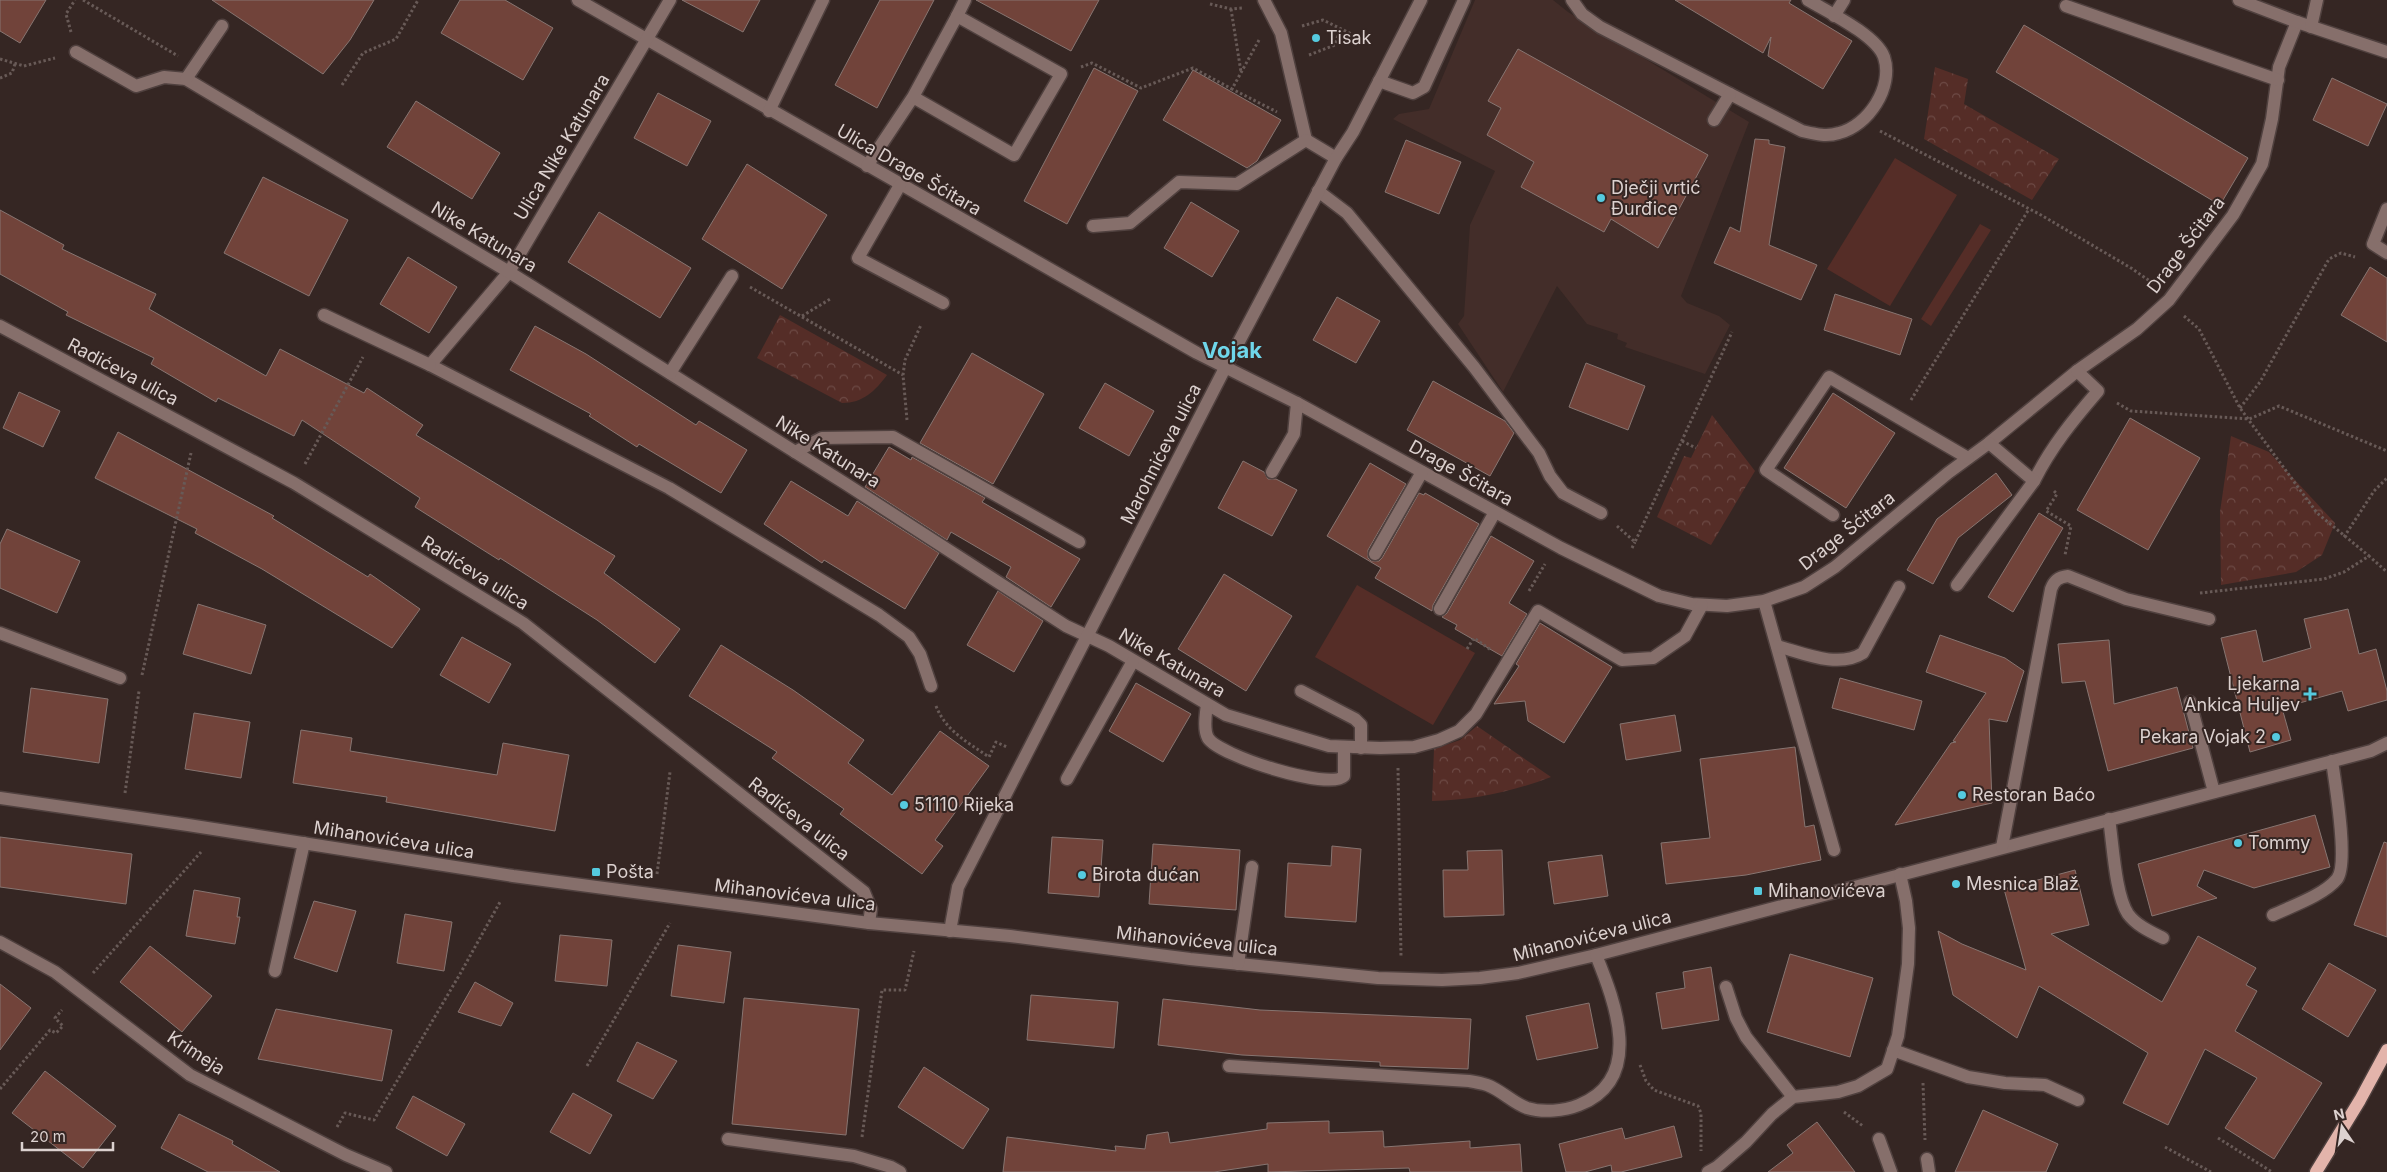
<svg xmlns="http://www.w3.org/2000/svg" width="2387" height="1172" font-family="Inter,sans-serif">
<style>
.built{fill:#432d29}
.grass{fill:#552d27}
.park{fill:url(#park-crowns)}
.building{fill:#71433a;stroke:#877571}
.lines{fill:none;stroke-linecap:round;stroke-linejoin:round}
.minor-casing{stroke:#50413f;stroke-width:15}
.major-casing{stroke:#50413f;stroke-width:15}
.path{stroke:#685a57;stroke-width:3;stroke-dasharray:2.5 2.5;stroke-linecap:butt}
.minor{stroke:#866f6b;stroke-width:12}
.major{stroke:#e3b4ab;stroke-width:12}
.poi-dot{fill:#55cadf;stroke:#352623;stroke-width:2}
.labels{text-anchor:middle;stroke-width:4;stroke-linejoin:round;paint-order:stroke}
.poi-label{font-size:18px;fill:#dcd1cf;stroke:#352623;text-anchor:start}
.street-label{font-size:18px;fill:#dcd1cf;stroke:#352623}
.district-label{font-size:22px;font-weight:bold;fill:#6fd6ea;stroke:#352623}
</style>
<defs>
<pattern id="park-crowns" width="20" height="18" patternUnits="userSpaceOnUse" patternTransform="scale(1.25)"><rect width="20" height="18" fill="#552d27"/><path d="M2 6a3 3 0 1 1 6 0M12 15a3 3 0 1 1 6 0" fill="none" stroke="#6d4a45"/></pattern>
</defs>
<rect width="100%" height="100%" fill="#352623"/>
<path class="built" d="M1475,0H1553L1568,12L1749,122L1681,296L1687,303L1719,316L1730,325L1705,374L1625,347L1627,343L1617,339L1618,334L1587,324L1557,286L1503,392L1458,324L1464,316L1470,225L1495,171L1393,119L1399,114L1429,109Z"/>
<g class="grass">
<path d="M1895,158L1957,195L1890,306L1827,269Z"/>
<path d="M1980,224L1991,230L1931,326L1921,319Z"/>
<path d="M1357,585L1475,653L1433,725L1315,657Z"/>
</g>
<g class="park">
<path d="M1935,67L1968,79L1964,104L2059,159L2032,200L1924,139Z"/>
<path d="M780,315L887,375C875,391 863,403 842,403L757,358Z"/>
<path d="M1712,415L1755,471L1711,545L1657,517L1684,456L1691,458Z"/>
<path d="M2231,436L2269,452L2335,523L2322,555L2296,572L2221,585L2220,512Z"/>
<path d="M1477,726L1551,777C1511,792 1475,800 1432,801L1434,749L1460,740Z"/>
</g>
<g class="building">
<path d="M0,0H46L20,43L0,31Z"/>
<path d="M212,0H374L350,40L323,74Z"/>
<path d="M460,0H505L553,28L523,80L441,33Z"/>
<path d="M682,0H760L743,32Z"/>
<path d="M880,0H934L877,108L835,85Z"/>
<path d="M976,0H1099L1071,51Z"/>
<path d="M1675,0H1791L1789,3L1852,41L1823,89L1768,56L1771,37L1763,53Z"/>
<path d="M2024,25L2248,158L2220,205L1996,72Z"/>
<path d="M1518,49L1708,155L1658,248L1611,219L1604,232L1521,187L1534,162L1487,135L1501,108L1488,101Z"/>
<path d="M1094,68L1138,91L1067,224L1024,201Z"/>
<path d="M1193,70L1281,120L1257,161L1247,168L1163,120Z"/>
<path d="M2332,78L2387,104L2368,146L2313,120Z"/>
<path d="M658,93L711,121L687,166L634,138Z"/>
<path d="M416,101L500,153L472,199L387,147Z"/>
<path d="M1755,139L1769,140V144L1785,147L1769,245L1817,265L1801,300L1714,263L1730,227L1740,232Z"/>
<path d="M1406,140L1461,162L1439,214L1385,192Z"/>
<path d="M747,164L827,215L782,289L702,239Z"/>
<path d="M263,177L348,220L309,296L224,253Z"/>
<path d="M1191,202L1239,231L1212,277L1164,248Z"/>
<path d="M0,210L64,245L62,249L156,294L149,309L266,376L280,349L364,393L367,388L423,425L416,435L615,556L604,573L680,629L655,663L597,620L500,558L499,560L415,507L420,498L302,420L294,436L218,398L216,402L151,364L154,358L66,315L68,312L0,274Z"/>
<path d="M599,212L691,268L660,318L568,262Z"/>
<path d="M408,257L457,287L429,333L380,304Z"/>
<path d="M2370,267L2387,278V342L2341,315Z"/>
<path d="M1835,294L1912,319L1900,355L1824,330Z"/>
<path d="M1337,297L1380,321L1356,363L1313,340Z"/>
<path d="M535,326L586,354L696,425L699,421L747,450L721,493L639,444L637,447L589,416L591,414L510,370Z"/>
<path d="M972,353L1044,394L993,484L920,443Z"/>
<path d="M1586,363L1645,386L1628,430L1569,407Z"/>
<path d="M1433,381L1505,421L1514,433L1490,476L1407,430Z"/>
<path d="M1105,383L1154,411L1129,456L1079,428Z"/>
<path d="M19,392L60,411L43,447L3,428Z"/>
<path d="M1833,393L1895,433L1846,508L1784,468Z"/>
<path d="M2130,418L2200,458L2148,550L2077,510Z"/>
<path d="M118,432L274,516L272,518L368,577L370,574L420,609L392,648L262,569L195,533L197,529L95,478Z"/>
<path d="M889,447L911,460L912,457L985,498L982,502L1080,559L1051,607L1006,577L1011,567L951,532L947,540L865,487Z"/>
<path d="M1243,461L1264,472L1268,479H1276L1297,490L1272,536L1218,508Z"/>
<path d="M1370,463L1406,484L1368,550V558L1371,561H1379L1382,558L1419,493L1424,495L1425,493L1479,524L1433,605L1432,611L1375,578L1381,568L1327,536Z"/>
<path d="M1996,473L2012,495L1958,538L1933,584L1907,570L1937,519Z"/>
<path d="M791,481L848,516L857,501L939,553L905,609L824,560L822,563L764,524Z"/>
<path d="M2039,513L2063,528L2013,612L1988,597Z"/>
<path d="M7,529L80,561L57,613L0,588V544Z"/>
<path d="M1491,536L1534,561L1509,603L1527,614L1502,656L1455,629L1457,625L1442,617L1447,613Z"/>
<path d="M1224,574L1292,616L1246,691L1178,649Z"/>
<path d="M998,591L1043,621L1014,672L967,645Z"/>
<path d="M198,604L266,625L251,674L183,654Z"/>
<path d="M2348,609L2359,654L2376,649L2387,691V700L2348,711L2342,691L2282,708L2291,740L2250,752L2221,638L2256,630L2263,662L2311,648L2304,619Z"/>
<path d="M1540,623L1612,667L1564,743L1528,721L1525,701L1494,704L1519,666L1516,664Z"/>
<path d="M1940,635L2005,658L2024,671L2007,722L1989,719L1992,803L1895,825L1951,743L1956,742L1953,741L1986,693L1926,672Z"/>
<path d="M462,637L511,664L489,703L440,675Z"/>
<path d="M2109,640L2114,704L2177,687L2193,748L2108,771L2085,681L2062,683L2058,644Z"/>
<path d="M721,645L793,690L864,740L848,763L892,795L940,731L989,766L935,840L943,846L922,874L840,814L844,809L772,758L777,752L689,696Z"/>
<path d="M1840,678L1922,701L1914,730L1832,708Z"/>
<path d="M1136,683L1191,714L1163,762L1109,731Z"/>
<path d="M31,688L108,699L99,763L23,752Z"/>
<path d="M194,713L250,722L241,778L185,769Z"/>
<path d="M1675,715L1681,751L1626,760L1620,724Z"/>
<path d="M301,730L352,738L350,751L497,775L503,743L569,755L555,831L386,802L387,797L293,783Z"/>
<path d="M1795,747L1805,827L1814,825L1821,860L1746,875L1666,884L1661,843L1710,838L1700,759Z"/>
<path d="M2315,815L2330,867L2254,888L2204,870L2197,886L2217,898L2152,916L2138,864Z"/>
<path d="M0,837L132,854L126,904L0,887Z"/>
<path d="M1052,837L1103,840L1099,897L1048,893Z"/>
<path d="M2384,842L2387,843V937L2354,925Z"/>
<path d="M1153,844L1240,850L1236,910L1149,904Z"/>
<path d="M1332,846L1361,849L1356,922L1285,917L1288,863L1331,866Z"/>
<path d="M1502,850L1504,915L1444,917L1443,870H1468L1467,851Z"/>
<path d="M1602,855L1608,896L1554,904L1548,862Z"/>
<path d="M2075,870L2089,925L2051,934L2162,1002L2198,936L2256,968L2246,985L2257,991L2235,1031L2322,1083L2274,1159L2225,1128L2257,1078L2205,1049L2168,1125L2123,1103L2148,1053L2039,986L2017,1038L1953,995L1938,931L1962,944L2026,970L2004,889Z"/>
<path d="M194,890L240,898L237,917H240L235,944L186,936Z"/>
<path d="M314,901L356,911L337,972L294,958Z"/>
<path d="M405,914L452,922L444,971L397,963Z"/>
<path d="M560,935L612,940L607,986L555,981Z"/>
<path d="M678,945L731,952L724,1003L671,996Z"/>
<path d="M150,946L212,996L182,1032L120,982Z"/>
<path d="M1790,954L1873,978L1850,1057L1767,1032Z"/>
<path d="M2329,963L2376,990L2348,1037L2302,1009Z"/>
<path d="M1711,967L1719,1020L1662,1029L1656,993L1685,988L1683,972Z"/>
<path d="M475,982L513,1003L501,1026L458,1012Z"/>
<path d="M0,984L31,1008L0,1050Z"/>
<path d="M1031,995L1118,1002L1114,1048L1027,1040Z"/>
<path d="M744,998L859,1009L846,1135L732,1124Z"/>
<path d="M1163,999L1260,1010L1471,1019L1468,1069L1380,1066V1062L1242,1055L1158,1045Z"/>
<path d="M1589,1003L1598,1048L1537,1060L1526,1016Z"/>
<path d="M276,1009L392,1030L382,1081L258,1059Z"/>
<path d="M637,1042L677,1061L653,1099L617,1081Z"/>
<path d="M924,1067L989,1109L963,1149L898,1107Z"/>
<path d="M45,1071L116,1126L83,1168L12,1113Z"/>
<path d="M573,1093L612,1115L590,1154L550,1132Z"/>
<path d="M413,1096L465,1124L447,1156L396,1128Z"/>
<path d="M1983,1110L2058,1144L2046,1172H1955Z"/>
<path d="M179,1114L233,1141L232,1144L280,1172H208L161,1148Z"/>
<path d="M1329,1121V1133L1383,1131L1384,1147L1470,1141V1148L1520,1144L1522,1172H1410L1409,1168L1268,1172V1164L1214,1172H1003L1007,1137L1116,1151L1115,1146L1145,1149L1147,1135L1168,1132L1170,1143L1267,1129V1123Z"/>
<path d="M1817,1122L1855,1172H1768L1793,1153L1787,1145Z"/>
<path d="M1674,1126L1682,1157L1621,1172H1612L1611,1165L1585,1172H1566L1559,1144L1622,1128L1625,1139Z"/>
</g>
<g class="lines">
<g class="minor-casing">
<g id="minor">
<path d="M578,0L1197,353L1297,403L1561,548L1659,596L1692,604L1727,606L1764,601L1804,587L1835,567L1948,473L1989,443L2077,371L2137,329L2169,300L2233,215L2262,164L2272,119L2279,67L2297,22"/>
<path d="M670,0L509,272L430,365L669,488L879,615L909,637L920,654L931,686"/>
<path d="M1264,0L1281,33L1306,140"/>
<path d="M1572,0L1582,14L1600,27L1802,131C1815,134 1826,137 1839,133C1868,126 1894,87 1884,57C1876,35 1828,12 1808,0"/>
<path d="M2239,0L2297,22L2387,52"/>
<path d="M2066,6L2278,80"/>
<path d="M957,16L965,0"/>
<path d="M1834,16L1844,0"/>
<path d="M2311,27L2317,0"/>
<path d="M76,52L136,86L164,77L186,79L509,272L846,484L1066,626L1109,646L1226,715L1329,746L1380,748L1414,747L1439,740L1459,731L1476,714L1538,611L1622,660L1653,658L1685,636L1702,605"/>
<path d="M186,79L222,26"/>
<path d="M1379,81L1413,93L1424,87L1464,0"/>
<path d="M769,111L823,0"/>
<path d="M1714,120L1730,94"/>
<path d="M867,166L913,97L1014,155L1061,74L957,16L913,97"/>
<path d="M900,185L858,258L943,303"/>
<path d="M1318,191L1347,213L1474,367L1539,453L1550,476L1563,493L1601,513"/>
<path d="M2387,209L2373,244L2387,253"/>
<path d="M1093,226L1130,223L1179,182L1237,184L1306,140L1336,158"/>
<path d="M324,315L430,365"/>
<path d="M0,326L294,483L523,623L864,892L871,909L869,923"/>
<path d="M670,373L732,276"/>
<path d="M795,452L822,438L893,437L1079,542"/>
<path d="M1272,472L1294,434L1297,403"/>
<path d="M2034,481C2051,447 2073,420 2098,391L2077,371"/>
<path d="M1833,515L1766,470L1829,377L1968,458"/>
<path d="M1375,554L1422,472"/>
<path d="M1957,585L2034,481L1989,443"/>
<path d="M1764,601L1834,850"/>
<path d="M1440,609L1495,512"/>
<path d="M0,633L120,678"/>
<path d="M1777,646C1803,653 1838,669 1863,653L1899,587"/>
<path d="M1301,691L1355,719L1361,725V748"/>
<path d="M2190,702L2214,792"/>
<path d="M1207,704C1206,713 1203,729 1208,738C1219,756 1330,791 1344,776V747"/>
<path d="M1067,779L1133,661"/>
<path d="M0,798L188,825L513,876L869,923L1010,936L1190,959L1378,978L1442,980L1480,978L1518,973L1596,955L2371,751L2387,743"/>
<path d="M2109,819C2113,844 2115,894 2128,914C2137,926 2151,932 2163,938"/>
<path d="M2002,847L2051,589C2054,581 2058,577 2068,576L2126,599L2209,619"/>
<path d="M2273,915C2292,906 2324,895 2337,879C2349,864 2335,782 2332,761"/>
<path d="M950,931L958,887L1225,368L1336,158L1353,132L1421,0"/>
<path d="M0,942L55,972L190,1075L346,1155L386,1172"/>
<path d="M1238,964L1252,867"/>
<path d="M275,971L304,843"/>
<path d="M1726,987L1736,1018L1746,1037L1793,1097"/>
<path d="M1893,1050L1968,1077L2005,1083L2045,1085L2078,1100"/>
<path d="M1229,1066L1469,1081C1475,1082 1481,1083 1487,1085C1501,1090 1513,1103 1527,1108C1543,1113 1564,1111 1579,1105C1645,1079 1615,1002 1596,955"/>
<path d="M728,1139L854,1156L891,1167L900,1172"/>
<path d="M1879,1139L1891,1172"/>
<path d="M1927,1159L1929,1172"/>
<path d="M1708,1172L1717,1167L1746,1142L1772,1114L1793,1097L1838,1092L1858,1086L1887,1069L1898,1036L1908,964L1909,928L1906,901L1900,874"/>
</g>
</g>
<g class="major-casing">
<path id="major" d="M2316,1172L2360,1100L2387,1050"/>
</g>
<g class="path">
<path d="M83,0L178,56"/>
<path d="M1210,4L1231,9L1243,8"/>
<path d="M1231,9L1241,72"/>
<path d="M1302,26L1323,20L1370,43"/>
<path d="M71,32L66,14L75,0"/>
<path d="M1259,40L1232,89L1277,112"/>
<path d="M1309,55L1335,45L1340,29"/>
<path d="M0,59L24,66L55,58"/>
<path d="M1081,67L1092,63L1141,88L1193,68L1232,89"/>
<path d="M0,78L12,73L15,64"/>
<path d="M342,85L363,53L396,39L418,0"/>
<path d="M1880,131L2041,215L2131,268L2154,284"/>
<path d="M750,287L903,375"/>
<path d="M802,316L832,298"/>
<path d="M2184,316L2199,329L2240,408L2317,513L2369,556"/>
<path d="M1911,400L2029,209"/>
<path d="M2117,403L2131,411L2249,419L2279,406L2387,451"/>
<path d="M2240,408L2260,382L2329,259L2341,253L2355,257"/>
<path d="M907,420L903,375L905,360L921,325"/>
<path d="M1682,441L1696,448"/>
<path d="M305,464L363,357"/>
<path d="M2054,491L2057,494L2046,511L2071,526L2065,555"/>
<path d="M1617,526L1635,542L1732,332"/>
<path d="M2344,537L2374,491L2387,478"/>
<path d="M1632,548L1635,542"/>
<path d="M1529,591L1545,564"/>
<path d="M2200,593L2324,579L2344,572L2369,556L2387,572"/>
<path d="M1467,649L1474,638L1491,650"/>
<path d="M142,675L191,453"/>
<path d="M936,706C946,731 967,742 989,757L996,742L1007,747"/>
<path d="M1398,768L1401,957"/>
<path d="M125,793L139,691"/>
<path d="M657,874L670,772"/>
<path d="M93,973L201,852"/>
<path d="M1640,1065L1646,1081L1654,1090L1698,1106L1701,1113V1151"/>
<path d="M587,1066L670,923"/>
<path d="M1923,1083L1925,1140"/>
<path d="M0,1089L50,1030L56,1033L63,1026L55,1018L62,1010"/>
<path d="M1844,1112L1863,1126"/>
<path d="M337,1127L345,1113L374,1120L460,974L500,902"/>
<path d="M862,1137L882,990H905L914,951"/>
<path d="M2218,1138L2272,1172"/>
<path d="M2165,1147L2211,1172"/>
</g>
<use href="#minor" class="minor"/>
<use href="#major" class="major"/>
</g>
<g class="poi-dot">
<circle cx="1316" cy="38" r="5"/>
<circle cx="1601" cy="198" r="5"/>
<path d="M2307.5 686.5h5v5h5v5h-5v5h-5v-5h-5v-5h5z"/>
<circle cx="2276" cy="737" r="5"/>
<circle cx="1962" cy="795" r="5"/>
<circle cx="904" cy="805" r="5"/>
<circle cx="2238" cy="843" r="5"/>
<rect x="591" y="867" width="10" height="10" rx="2.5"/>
<circle cx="1082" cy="875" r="5"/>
<circle cx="1956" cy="884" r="5"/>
<rect x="1753" y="886" width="10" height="10" rx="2.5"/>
</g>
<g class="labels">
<g class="poi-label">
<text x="1326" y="44">Tisak</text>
<text x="1611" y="194">Dječji vrtić<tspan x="1611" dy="21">Đurđice</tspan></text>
<text x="2300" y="690" text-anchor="end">Ljekarna<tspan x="2300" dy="21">Ankica Huljev</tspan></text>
<text x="2266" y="743" text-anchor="end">Pekara Vojak 2</text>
<text x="1972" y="801">Restoran Baćo</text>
<text x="914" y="811">51110 Rijeka</text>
<text x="2248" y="849">Tommy</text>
<text x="606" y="878">Pošta</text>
<text x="1092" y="881">Birota dućan</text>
<text x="1966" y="890">Mesnica Blaž</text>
<text x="1768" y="897">Mihanovićeva</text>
</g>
<g class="street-label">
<text transform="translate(562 147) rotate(-59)" y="6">Ulica Nike Katunara</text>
<text transform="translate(909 170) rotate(30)" y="6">Ulica Drage Šćitara</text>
<text transform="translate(484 237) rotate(31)" y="6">Nike Katunara</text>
<text transform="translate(2186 245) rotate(-53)" y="6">Drage Šćitara</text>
<text transform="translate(123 372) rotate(28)" y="6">Radićeva ulica</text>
<text transform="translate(828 452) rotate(32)" y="6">Nike Katunara</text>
<text transform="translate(1161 454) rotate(-63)" y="6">Marohnićeva ulica</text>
<text transform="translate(1461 473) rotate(29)" y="6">Drage Šćitara</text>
<text transform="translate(1847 531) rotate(-38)" y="6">Drage Šćitara</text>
<text transform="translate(475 573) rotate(32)" y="6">Radićeva ulica</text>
<text transform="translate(1172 663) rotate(30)" y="6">Nike Katunara</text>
<text transform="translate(799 819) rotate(38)" y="6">Radićeva ulica</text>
<text transform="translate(394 840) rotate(9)" y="6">Mihanovićeva ulica</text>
<text transform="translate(795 895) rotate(7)" y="6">Mihanovićeva ulica</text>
<text transform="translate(1592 936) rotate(-14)" y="6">Mihanovićeva ulica</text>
<text transform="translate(1197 941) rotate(6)" y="6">Mihanovićeva ulica</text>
<text transform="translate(196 1053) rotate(33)" y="6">Krimeja</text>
</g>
<g class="district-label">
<text x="1232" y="358">Vojak</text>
</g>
</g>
<g transform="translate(2342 1127) rotate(347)" stroke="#352623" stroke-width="4" paint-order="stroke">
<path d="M0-4L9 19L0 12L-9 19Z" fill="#dcd1cf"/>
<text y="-8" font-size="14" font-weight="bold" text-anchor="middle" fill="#dcd1cf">N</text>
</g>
<path d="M22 1142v8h91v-8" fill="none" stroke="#dcd1cf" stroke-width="2.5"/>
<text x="30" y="1142" font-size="15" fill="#dcd1cf" stroke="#352623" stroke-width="4" paint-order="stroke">20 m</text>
</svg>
